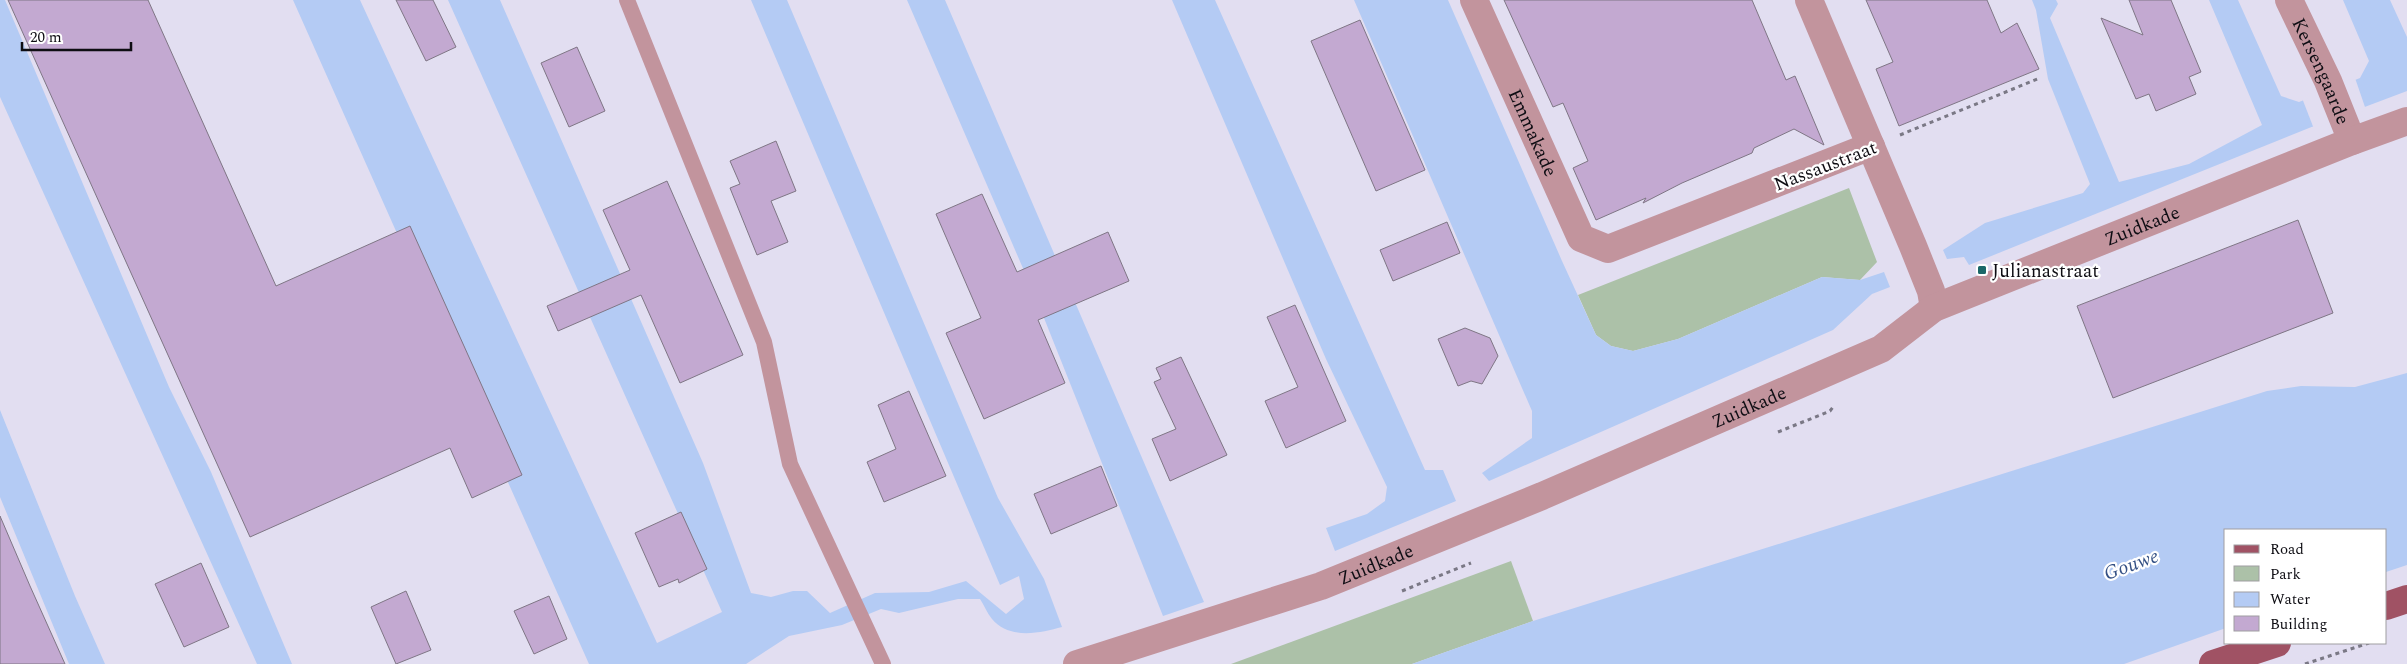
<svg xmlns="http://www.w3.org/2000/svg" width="2407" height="664" font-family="Spectral,serif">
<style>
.green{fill:#acc1a8}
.water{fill:#b4cbf4}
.pier{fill:#e2def1}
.building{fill:#c3a9d1;stroke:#7f7685}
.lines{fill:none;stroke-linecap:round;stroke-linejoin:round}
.path{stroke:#7a7885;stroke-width:3;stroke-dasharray:4 4;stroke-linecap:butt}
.service{stroke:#c2949d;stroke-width:16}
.minor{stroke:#c2949d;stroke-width:28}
.tertiary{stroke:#c2949d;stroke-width:28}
.primary{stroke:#a05264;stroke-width:28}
.poi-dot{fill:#1a6768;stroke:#fff;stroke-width:2}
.labels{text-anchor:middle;stroke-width:4.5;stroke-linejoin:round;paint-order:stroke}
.street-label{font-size:19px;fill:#0e0d13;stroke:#fff}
.poi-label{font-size:19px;fill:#0e0d13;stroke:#fff;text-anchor:start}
.water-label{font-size:20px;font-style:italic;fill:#355185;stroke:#fff}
</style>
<rect width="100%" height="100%" fill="#e2def1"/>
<g class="green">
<path d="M1849,188L1877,262L1860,280L1822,277L1678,339L1633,351L1611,346L1596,335L1578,295Z"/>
<path d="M1511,561L1533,621L1412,664H1231Z"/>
</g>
<g class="water">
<path d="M0,0H5L169,387L211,472L292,664H257L0,97Z"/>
<path d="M293,0H360L657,643L722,612L448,0H500L703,463L751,593L771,597L793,591H807L830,613L875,593L929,592L966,581L1006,614L1024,599L1019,576L1000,585L751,0H787L998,498L1044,579L1062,627C1040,633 1010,640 992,619C987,613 984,605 980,599H958L899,613L881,609L842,625L789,636L746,664H589Z"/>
<path d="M907,0H945L1204,602L1163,616L1038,303Z"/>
<path d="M1172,0H1215L1425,470H1443L1456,501L1335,551L1326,528L1367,514L1385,501L1387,487L1326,359Z"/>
<path d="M1354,0H1448L1562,261L1596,335L1611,346L1633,351L1678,339L1822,277L1860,280L1884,272L1890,287L1872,294L1833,330L1489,481L1482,473L1532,438V411Z"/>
<path d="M2032,0H2056L2058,4L2050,18L2119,182L2189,164L2262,125L2209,0H2238L2281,96L2299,102L2360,78L2369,61L2343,0H2390L2407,37V91L2309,128L1969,265L1964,257L1947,259L1943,250L1985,223L2083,193L2090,184L2048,79L2036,10Z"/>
<path d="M2407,373V565L2386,572V530H2226V628L2124,664H1412L1533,621L2267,391L2301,386L2355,387Z"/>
<path d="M0,410L75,596L105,664H69L0,497Z"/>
</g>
<path class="pier" d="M2355,78L2366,110L2314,129L2302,98Z"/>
<g class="building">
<path d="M8,0H148L276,286L410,226L522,475L472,498L450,448L250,537Z"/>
<path d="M396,0H433L456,47L426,61Z"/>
<path d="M1504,0H1752L1786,80L1795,76L1824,145L1794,129L1754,148L1752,153L1682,183L1643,203L1646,198L1596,220L1573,168L1588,161L1563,103L1553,107Z"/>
<path d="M1866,0H1987L2001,33L2017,23L2039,69L1899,126L1876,69L1893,62Z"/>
<path d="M2129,0H2171L2201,72L2189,77L2196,94L2156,111L2149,94L2136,99L2101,18L2143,35Z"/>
<path d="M1360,20L1425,170L1376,191L1311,41Z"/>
<path d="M577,47L605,111L569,127L541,63Z"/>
<path d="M776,141L796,191L771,201L788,242L757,255L730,188L740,184L730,161Z"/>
<path d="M667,181L743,355L680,383L641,295L558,331L547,306L630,270L603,210Z"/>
<path d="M982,194L1017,272L1108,232L1129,281L1038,320L1065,383L984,419L946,333L981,318L936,214Z"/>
<path d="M2298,220L2333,313L2113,398L2077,306Z"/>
<path d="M1447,222L1460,253L1393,281L1380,250Z"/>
<path d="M1295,305L1346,421L1286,448L1265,401L1298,387L1267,317Z"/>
<path d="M1465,328L1490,338L1498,356L1482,384L1471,381L1458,386L1438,339Z"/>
<path d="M1181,357L1227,455L1170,481L1152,439L1176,429L1154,382L1161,379L1156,368Z"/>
<path d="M909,391L946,476L884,502L867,462L896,449L878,405Z"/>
<path d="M1101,466L1117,506L1051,534L1034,494Z"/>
<path d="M681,512L707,569L679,583L678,579L659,587L635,533Z"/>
<path d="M0,516L30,586L65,664H0Z"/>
<path d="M201,563L229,627L184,647L155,584Z"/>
<path d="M406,591L431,650L396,664L371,607Z"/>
<path d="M549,596L567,639L534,654L514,611Z"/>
</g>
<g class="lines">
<g class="path">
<path d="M1900,135L2040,78"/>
<path d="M1778,432L1830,411L1833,407"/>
<path d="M1402,591L1471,563"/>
<path d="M2305,664L2369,643"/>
</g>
<path class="service" d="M627,0L764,342L790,464L883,664"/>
<g class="minor">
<path id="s1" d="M1474,0L1581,238L1608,249L1871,146"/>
<path d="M1809,0L1913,246L1931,291L1934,308"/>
<path id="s2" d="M2289,0L2328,81L2352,141"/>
</g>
<path class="tertiary" id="s3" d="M1077,664L1321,586L1542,496L1881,349L1934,308L2352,141L2407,121"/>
<g class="primary">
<path d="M2386,606L2407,599"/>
<path d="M2213,664L2277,643"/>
</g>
</g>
<rect class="poi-dot" x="1977" y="265" width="10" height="10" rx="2.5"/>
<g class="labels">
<g class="street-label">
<text dy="7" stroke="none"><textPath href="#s2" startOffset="78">Kersengaarde</textPath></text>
<text dy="7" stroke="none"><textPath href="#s1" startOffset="145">Emmakade</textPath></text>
<text transform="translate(1825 165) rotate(-21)" y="7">Nassaustraat</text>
<text dy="7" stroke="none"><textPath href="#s3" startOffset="1155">Zuidkade</textPath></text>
<text dy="7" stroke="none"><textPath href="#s3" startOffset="720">Zuidkade</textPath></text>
<text dy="7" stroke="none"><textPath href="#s3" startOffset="315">Zuidkade</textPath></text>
</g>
<g class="poi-label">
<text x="1992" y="277">Julianastraat</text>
</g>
<g class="water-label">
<text transform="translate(2131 564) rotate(-20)" y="7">Gouwe</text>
</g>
</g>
<rect x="2224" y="529" width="162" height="115" fill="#ffffff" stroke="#9f9ea1"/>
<rect x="2234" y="545" width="25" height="8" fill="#a05264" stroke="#9f9ea1"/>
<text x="2270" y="554" font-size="15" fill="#0e0d13">Road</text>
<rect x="2234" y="566" width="25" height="15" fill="#acc1a8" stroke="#9f9ea1"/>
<text x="2270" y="579" font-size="15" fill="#0e0d13">Park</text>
<rect x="2234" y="592" width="25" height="15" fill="#b4cbf4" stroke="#9f9ea1"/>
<text x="2270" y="604" font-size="15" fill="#0e0d13">Water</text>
<rect x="2234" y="616" width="25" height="15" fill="#c3a9d1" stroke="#9f9ea1"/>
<text x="2270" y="629" font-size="15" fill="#0e0d13">Building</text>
<path d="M22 42v8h109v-8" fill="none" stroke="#0e0d13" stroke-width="2.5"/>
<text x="30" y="42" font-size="15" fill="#0e0d13" stroke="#ffffff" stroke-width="4" paint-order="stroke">20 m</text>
</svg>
